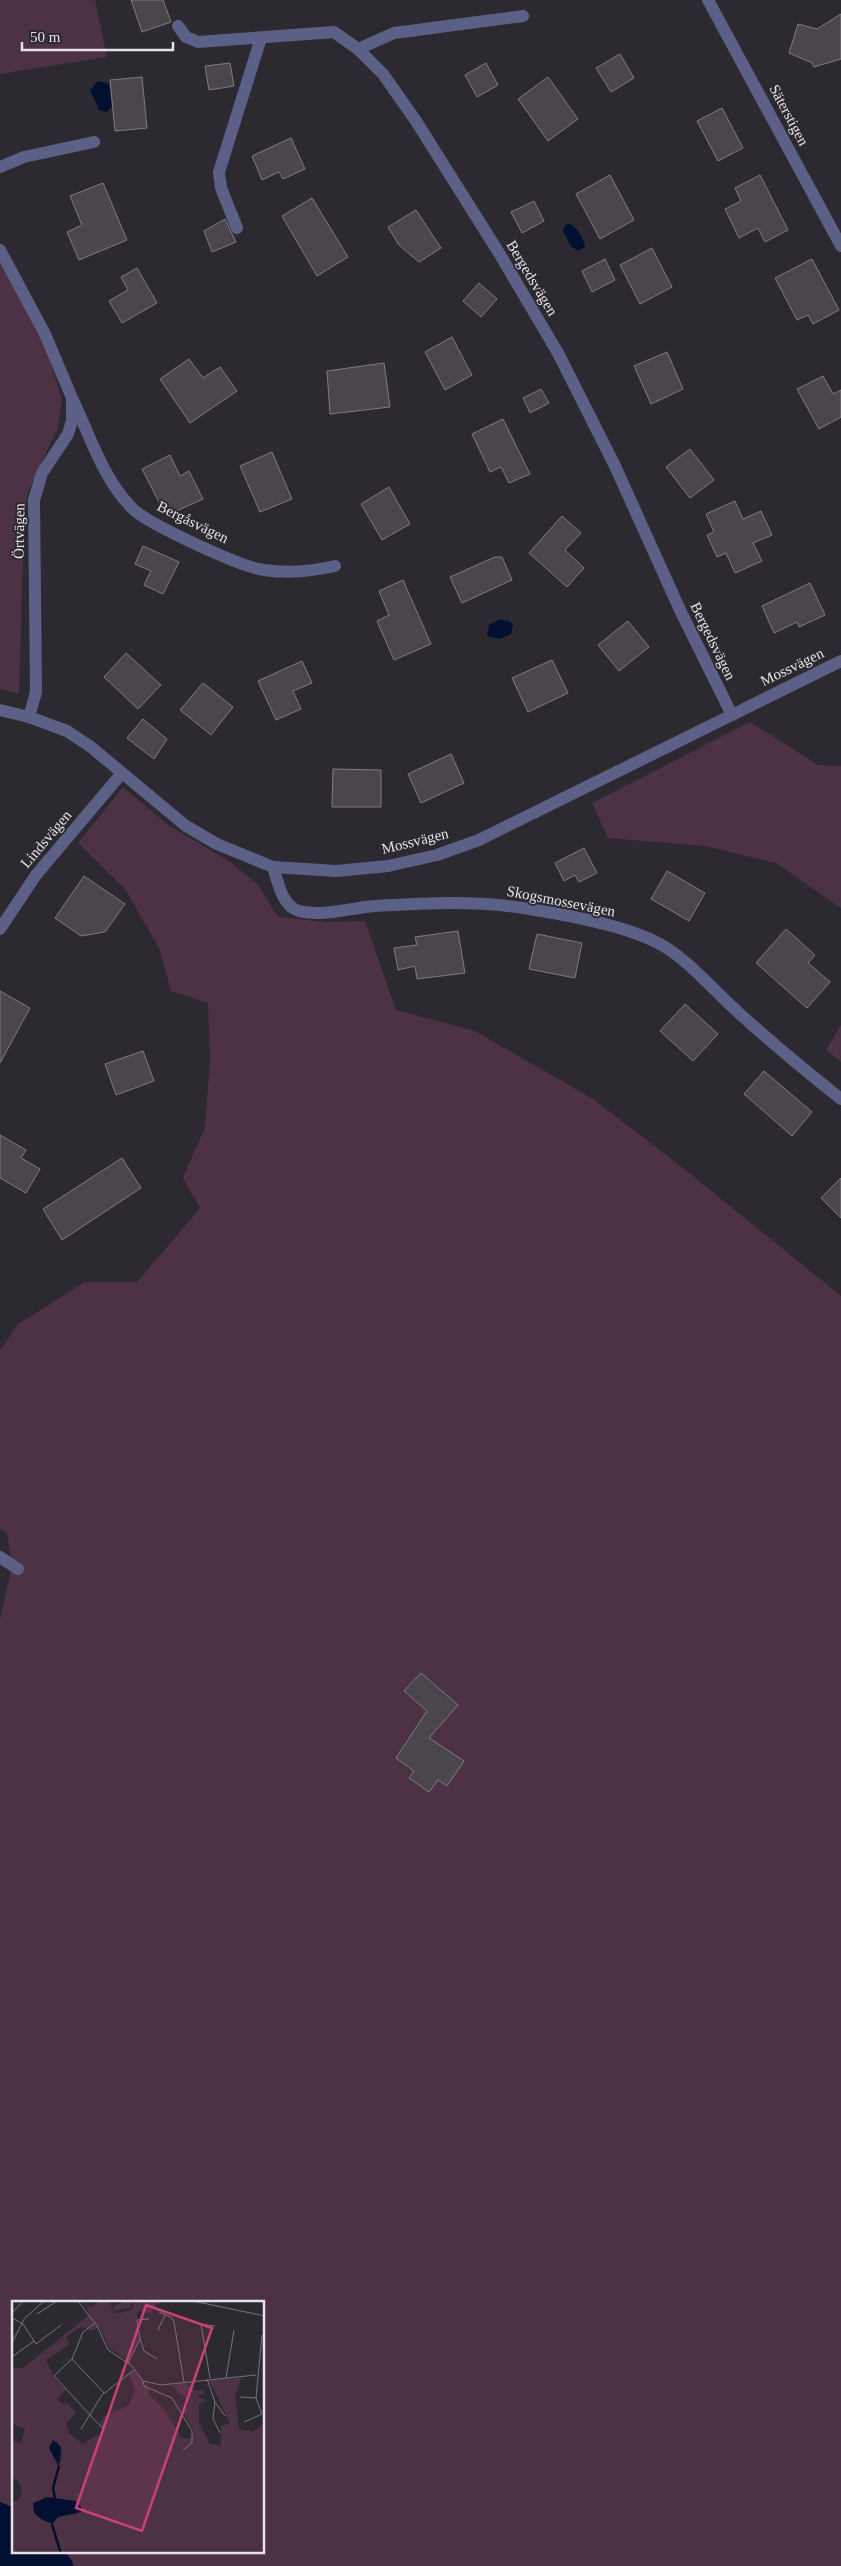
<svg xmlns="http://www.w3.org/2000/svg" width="841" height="2566" font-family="Georgia,serif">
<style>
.green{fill:#4c3244}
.water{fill:#010f31}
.building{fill:#4a464c;stroke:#807b81}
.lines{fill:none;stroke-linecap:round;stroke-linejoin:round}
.minor{stroke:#5d6086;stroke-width:12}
.labels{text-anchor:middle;stroke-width:4;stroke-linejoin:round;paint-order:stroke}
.street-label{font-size:15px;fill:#e5e3e8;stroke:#2c2a30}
.inset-river{fill:none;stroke:#010f31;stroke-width:2.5}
.inset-road{fill:none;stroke:#76747a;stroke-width:1}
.view{fill:#c94177;fill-opacity:0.15;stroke:#c94177;stroke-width:2.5}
.inset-edge{fill:none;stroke:#e5e3e8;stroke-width:2.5}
</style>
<rect width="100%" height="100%" fill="#2c2a30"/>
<g class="green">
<path d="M0,0H95L107,57L0,74Z"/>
<path d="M0,263L45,346L62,399L58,427L28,492L24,523L19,694L0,689Z"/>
<path d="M750,722L818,765L841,766V908L776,863L705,846L608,838L592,803Z"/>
<path d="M123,787L167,824L232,863L258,885L278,917L326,922L365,921L396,1010L475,1031L593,1099L678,1164L841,1296V2566H73L72,2561L65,2552H264V2302H14V2508L0,2502V1619L12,1566L7,1533L0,1529V1351L18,1324L85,1282H137L200,1208L183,1178L205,1127L210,1060L208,1003L171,991L159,948L125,889L78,843Z"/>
<path d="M841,1025V1062L826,1050Z"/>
</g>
<g class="water">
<path d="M98,81L109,84L112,106L107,112L99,110L90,90Z"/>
<path d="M569,224C576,225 584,239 585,247L578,251L571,246L563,231L565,225Z"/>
<path d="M501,619L511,622L513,626L511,634L499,639L487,636L489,625Z"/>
<path d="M0,2502L14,2508V2552H65L72,2561L73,2566H0Z"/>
</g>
<g class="building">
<path d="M131,0H163L171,22L142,32Z"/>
<path d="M841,14V59L814,67L812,63L789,53L798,24L817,29Z"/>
<path d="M620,54L634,78L611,92L596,68Z"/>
<path d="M230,63L234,86L209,90L205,66Z"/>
<path d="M486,63L498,85L477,97L465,75Z"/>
<path d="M142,77L147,128L115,131L110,80Z"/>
<path d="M548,77L578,119L548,141L518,99Z"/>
<path d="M722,108L743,148L718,161L697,121Z"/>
<path d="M291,138L305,169L283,179L279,172L262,180L252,156Z"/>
<path d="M610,175L634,220L600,239L576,194Z"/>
<path d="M760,175L788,230L765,242L758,228L739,238L725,209L741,201L735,188Z"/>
<path d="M103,183L127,240L79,260L67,232L82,225L70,196Z"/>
<path d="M312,198L348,257L317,276L282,216Z"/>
<path d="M534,201L544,221L522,233L511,212Z"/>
<path d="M416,210L441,248L419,262L399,245L388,227Z"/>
<path d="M225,219L236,242L212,252L204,231Z"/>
<path d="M652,248L672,287L640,304L620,265Z"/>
<path d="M605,259L615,280L592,292L582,271Z"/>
<path d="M812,259L839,310L813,324L808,315L797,320L775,278Z"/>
<path d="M137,268L157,303L122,323L109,301L128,290L121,277Z"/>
<path d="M479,283L497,299L481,317L463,301Z"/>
<path d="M452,337L472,375L445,390L425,352Z"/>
<path d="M667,352L683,389L651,404L634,366Z"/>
<path d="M189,359L203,378L220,367L237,391L190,423L160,379Z"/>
<path d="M384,363L390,407L330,414L327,371Z"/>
<path d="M823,376L833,394L841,390V417L819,429L797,389Z"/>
<path d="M541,389L549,403L530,413L523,398Z"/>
<path d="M503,419L530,474L509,483L501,467L490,472L472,434Z"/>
<path d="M690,449L714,480L690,498L666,467Z"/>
<path d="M272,452L292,499L260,512L240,466Z"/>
<path d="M170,455L180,476L189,471L203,499L172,513L167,503L161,506L142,469Z"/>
<path d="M389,487L410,524L382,540L361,504Z"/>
<path d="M735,501L743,519L761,511L772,535L753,543L762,561L735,573L726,553L717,557L707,535L714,532L706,514Z"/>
<path d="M562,516L581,533L565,550L584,568L567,587L529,553Z"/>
<path d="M143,546L179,562L163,594L144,585L151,571L135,564Z"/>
<path d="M495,557H502L512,580L462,603L450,577Z"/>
<path d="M403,580L431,644L394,660L377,621L389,615L379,591Z"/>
<path d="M810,583L825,615L799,627L797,622L774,633L762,606Z"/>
<path d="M628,621L649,647L619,671L598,645Z"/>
<path d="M126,653L161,685L138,709L104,677Z"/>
<path d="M552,660L568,693L528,712L512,678Z"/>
<path d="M302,661L312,683L293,691L301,709L276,720L258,681Z"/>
<path d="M203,683L233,707L211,735L180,710Z"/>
<path d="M143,719L167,739L154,759L127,738Z"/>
<path d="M451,754L464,783L421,803L408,774Z"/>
<path d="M333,769L381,770V807H332Z"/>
<path d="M584,848L597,873L579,882L575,875L564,881L555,863Z"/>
<path d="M667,871L705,893L689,921L651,899Z"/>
<path d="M84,876L125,904L105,932L81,936L55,918Z"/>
<path d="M786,929L815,955L808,963L830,982L807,1008L756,963Z"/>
<path d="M458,931L465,973L417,979L415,966L398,970L394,948L417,945L415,937Z"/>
<path d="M537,934L582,943L575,978L529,969Z"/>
<path d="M0,991L30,1008L0,1063Z"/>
<path d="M685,1004L718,1034L693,1061L660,1031Z"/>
<path d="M143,1051L154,1081L116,1095L105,1064Z"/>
<path d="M764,1071L812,1112L792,1136L744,1094Z"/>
<path d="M0,1135L26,1150L21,1158L40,1169L26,1193L0,1178Z"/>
<path d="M122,1158L141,1188L62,1240L43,1209Z"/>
<path d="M841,1178V1218L821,1198Z"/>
<path d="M421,1673L458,1705L429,1738L464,1761L447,1786L438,1780L429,1792L409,1778L414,1771L396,1758L427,1711L404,1691Z"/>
</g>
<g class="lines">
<g class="minor">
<path d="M708,0L841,246"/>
<path d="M178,26L186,37L198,42L334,32L358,49L383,74L416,121L499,253L558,353L615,466L680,610L732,715"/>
<path d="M358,49L394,33L523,16"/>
<path d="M0,167L24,157L94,142"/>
<path d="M237,228L221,188L219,172L261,38"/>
<path d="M0,250L45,334L72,398V421L68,434L42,473L34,500L36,692L29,717"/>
<path d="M73,400C90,436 104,481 133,509C148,524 243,568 264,570C289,574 311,571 335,566"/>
<path d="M0,710L29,717L67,731L91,747L186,826L217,844L273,867L336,871L388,866L437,855L479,840L841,661"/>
<path d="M273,867C278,882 282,906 299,911C322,917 351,908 374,906C426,903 477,900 529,909C568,915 625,925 660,944C690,961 714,991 740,1014C772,1043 807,1072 841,1099"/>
<path d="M0,929L36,875L122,773"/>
<path d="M0,1557L18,1569"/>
</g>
</g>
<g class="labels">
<g class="street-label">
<text transform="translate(789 115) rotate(62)" y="5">Säterstigen</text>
<text transform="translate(532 278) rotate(59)" y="5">Bergedsvägen</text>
<text transform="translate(193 522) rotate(26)" y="5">Bergåsvägen</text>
<text transform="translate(19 531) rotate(-89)" y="5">Örtvägen</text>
<text transform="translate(713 641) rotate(64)" y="5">Bergedsvägen</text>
<text transform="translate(792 667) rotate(-26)" y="5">Mossvägen</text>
<text transform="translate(46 839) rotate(-50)" y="5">Lindsvägen</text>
<text transform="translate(415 841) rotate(-14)" y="5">Mossvägen</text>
<text transform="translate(561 901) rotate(11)" y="5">Skogsmossevägen</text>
</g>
</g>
<g transform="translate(12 2301)">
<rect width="252" height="252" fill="#2c2a30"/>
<path d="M87,0H97L102,11L107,12L119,9L123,0H150L141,6L140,12L127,10L125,13L126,40L116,60L97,47L87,26L80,30L69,26L53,37L57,42L52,47L34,59L44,80L54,89L45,98L52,104L55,102L64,112L54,123L57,132L71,143L84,134L88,135L92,129L88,122L92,115L116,105L123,90L117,73L122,70L137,87V95L151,107L169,136L177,138L182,130L170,110L175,106L176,99L159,84L173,82L184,90L192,89V94L186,93L187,97L195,99L187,103V122L198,143L209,145V125L218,122L197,79L229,77L223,96L227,128L241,131L252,123V252H0V201L6,200L10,192L7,181L0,176V146L2,140L9,142L13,128L0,123V67H11L76,15L78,13L71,1L79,7ZM45,140L50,150L49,162L46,165L37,147ZM33,196L63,200L69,208L63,214L54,213L43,217L40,222L29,218L21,205ZM115,0H121L118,7L103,10L101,5Z" fill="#4c3244" fill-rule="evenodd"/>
<path d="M41,139L49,146L47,165L37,147ZM36,196L63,200L69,205V211L46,216L40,223L29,218L22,212L21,202Z" fill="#010f31"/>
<path class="inset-river" d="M43,198L41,187L47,165M40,223L49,253"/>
<path class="inset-road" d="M66,0L85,25L96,49L119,64L131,80L149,84L244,74M181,0L253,15M147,11L159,16L162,21L172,81M0,12L11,0M25,13L45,0M0,17L11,23L24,43L49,24M83,22L71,31L60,58L42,75L92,129M146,29L153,14M128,38L132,50L145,58M0,42L12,18L32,0M0,56L22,40M60,58L92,92M116,62L128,38L125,19L137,18M198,77L189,23L203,25M214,77L222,29M195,78L203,101L201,118L208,132M131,80L132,85L160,97L180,130V142L171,149M228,96L244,97M203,101L213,115M232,121L250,113L244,97L250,34M69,128L90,94L122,69"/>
<path class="view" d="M134,4L200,27L130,230L64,207Z"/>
<rect width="252" height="252" class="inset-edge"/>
</g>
<path d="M22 42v8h151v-8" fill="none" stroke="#e5e3e8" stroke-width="2.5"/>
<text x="30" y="42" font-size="15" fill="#e5e3e8" stroke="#2c2a30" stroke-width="4" paint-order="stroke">50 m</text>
</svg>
